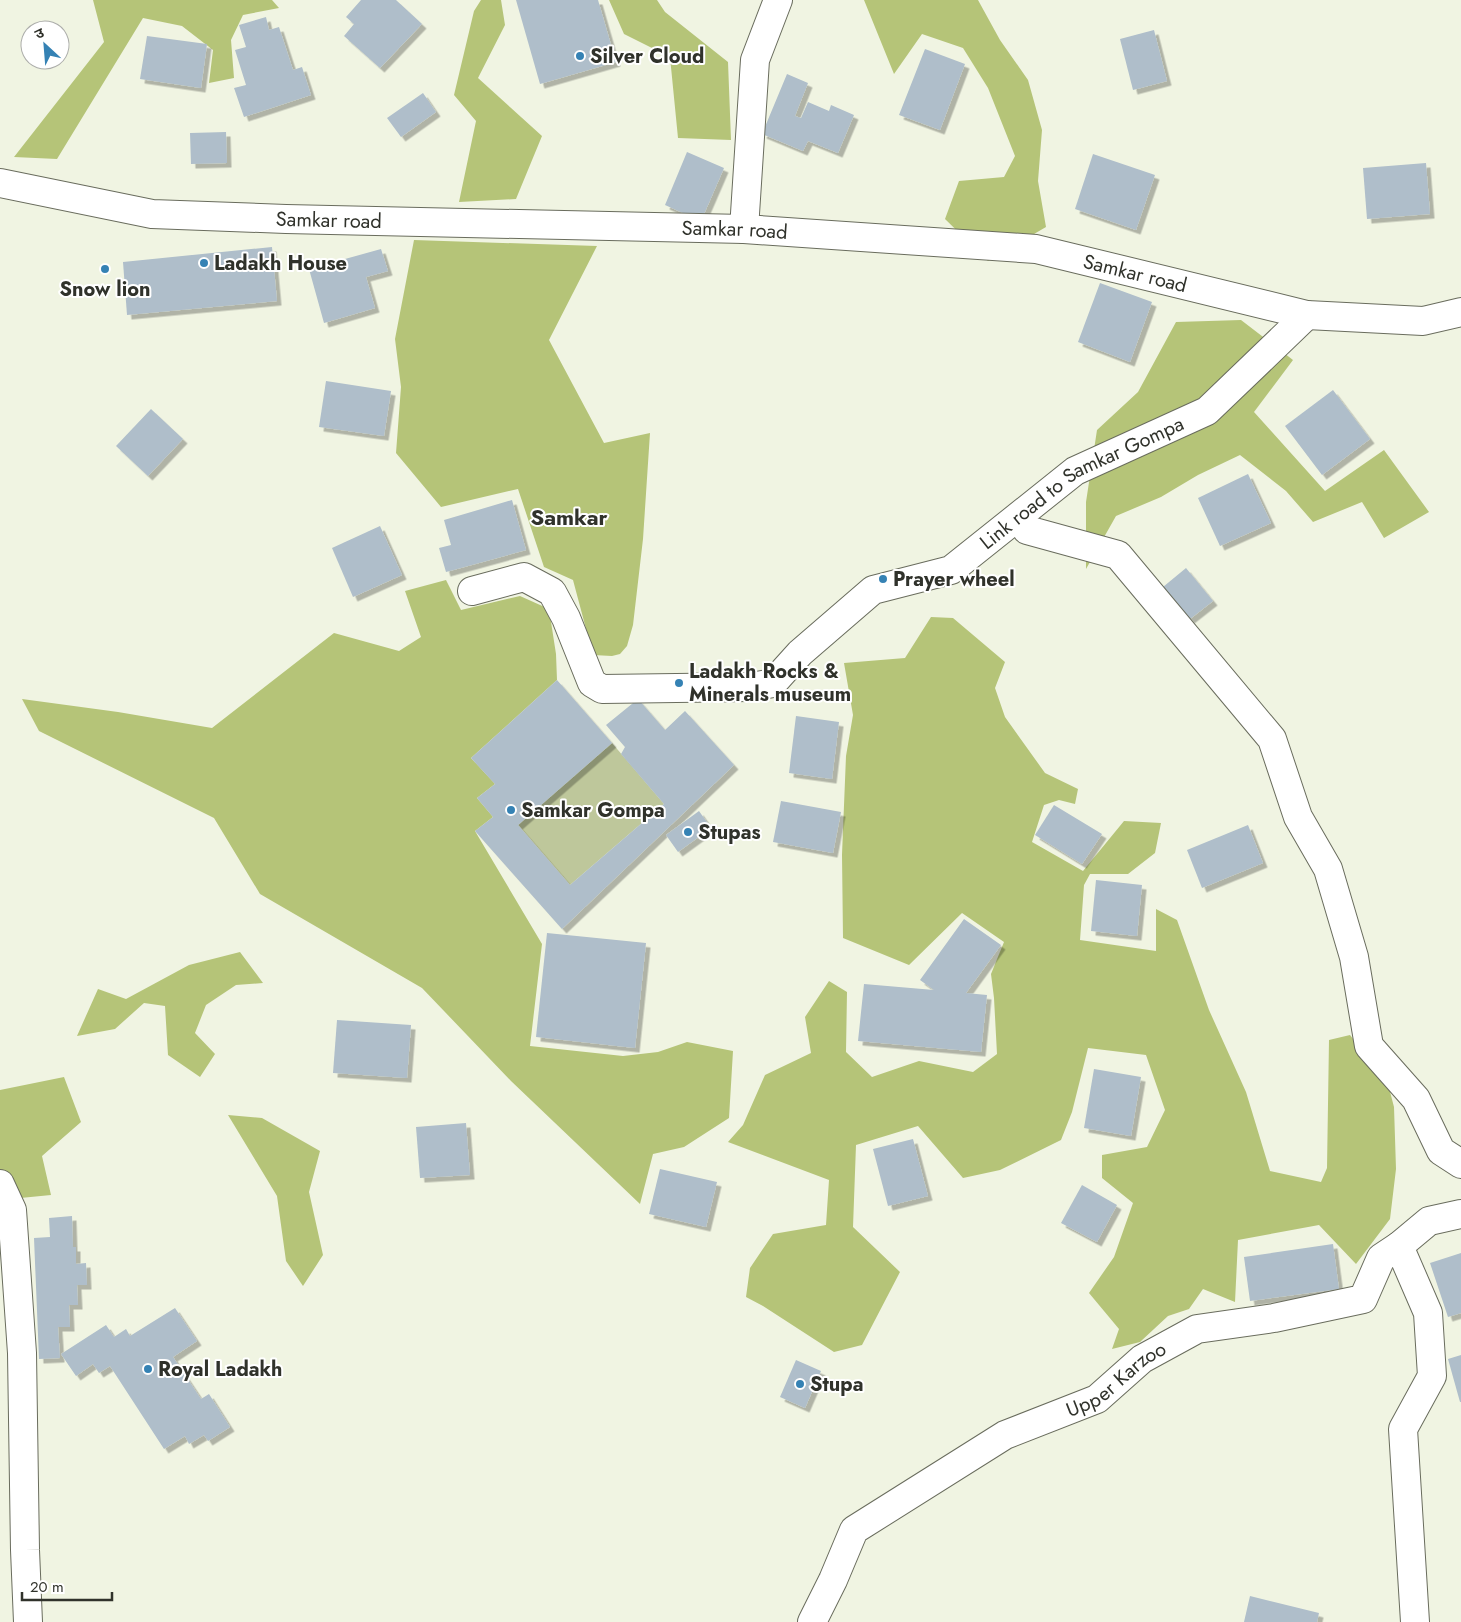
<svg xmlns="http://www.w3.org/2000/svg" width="1461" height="1622" font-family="Jost,'Noto Sans Devanagari',sans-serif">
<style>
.green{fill:#bec79b}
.forest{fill:#b5c478}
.building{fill:#afbeca;filter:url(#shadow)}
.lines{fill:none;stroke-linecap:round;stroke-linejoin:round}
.minor-casing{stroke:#696c5d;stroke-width:30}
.minor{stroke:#fff;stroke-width:28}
.poi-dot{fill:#3582b4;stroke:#fff;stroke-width:2}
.labels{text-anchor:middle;stroke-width:4;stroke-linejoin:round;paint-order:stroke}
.poi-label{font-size:20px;font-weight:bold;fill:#30322b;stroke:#fff;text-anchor:start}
.street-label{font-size:20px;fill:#30322b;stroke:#fff}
.quarter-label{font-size:22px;font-weight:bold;fill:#30322b;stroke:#fff}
</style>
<defs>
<filter id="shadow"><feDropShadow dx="4.5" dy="4.5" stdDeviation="0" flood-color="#0004"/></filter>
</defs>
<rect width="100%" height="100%" fill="#f0f4e2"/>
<path class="green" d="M612,743L664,804L570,885L518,825Z"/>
<g class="forest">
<path d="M93,0H272L279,8L243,15L231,40L234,78L209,83L213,50L182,26L143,18L57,159L14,157L104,42Z"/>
<path d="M481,0H501L505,25L478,78L542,136L516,199L459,202L476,121L454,95L474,11Z"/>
<path d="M609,0H657L665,12L728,62L731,140L678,138L670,57L624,34Z"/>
<path d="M864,0H978L1000,40L1028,80L1042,130L1038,181L1046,227L988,261L945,219L959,181L1004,177L1015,156L988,88L963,48L922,34L894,74Z"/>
<path d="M414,240L597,246L549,340L604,443L650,433L643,539L633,625L627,646L620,654L612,656L593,655L573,580L544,567L518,489L441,507L396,453L401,387L395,339Z"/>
<path d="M1241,320L1293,360L1254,412L1325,491L1384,450L1429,512L1384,538L1362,502L1313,522L1286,491L1240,455L1198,475L1161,497L1116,516L1086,569V502L1097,430L1138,392L1176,322Z"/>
<path d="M446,580L461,610L520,596L549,609L556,654L557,680L471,758L495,784L477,798L493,817L475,831L542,944L530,1046L623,1056L658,1052L687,1042L733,1051L729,1118L684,1147L653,1154L640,1204L511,1081L422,988L260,894L214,818L39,731L22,699L118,712L212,728L334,633L399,651L421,637L405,591Z"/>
<path d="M931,617L953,618L1005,662L995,688L1005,717L1045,773L1078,789L1075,804L1059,800L1044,805L1032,842L1083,871L1124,821L1161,823L1155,853L1128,874H1090L1084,885L1080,940L1156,951V909L1177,920L1209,1010L1246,1092L1270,1171L1321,1182L1327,1168L1329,1040L1350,1035L1388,1084L1394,1107L1396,1169L1390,1219L1356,1264L1319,1225L1238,1240L1235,1302L1203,1289L1189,1309L1168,1316L1140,1342L1112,1349L1119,1329L1089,1293L1114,1257L1133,1203L1102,1178V1155L1147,1147L1165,1110L1146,1055L1088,1048L1072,1112L1061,1140L1000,1170L963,1178L918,1126L856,1145L853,1227L900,1272L862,1345L834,1352L763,1306L746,1297L750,1268L773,1234L826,1225L829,1180L728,1142L743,1125L765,1075L811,1053L805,1017L829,981L847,992L846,1052L872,1077L919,1061L973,1072L997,1054L994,998L991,974L1004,942L962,913L909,965L843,938L842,855L846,756L853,715L844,663L905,658Z"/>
<path d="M240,952L263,983L236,985L206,1005L195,1033L215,1054L200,1077L168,1055L165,1006L144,1003L115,1029L77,1036L98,989L126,999L189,965Z"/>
<path d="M64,1077L81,1122L42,1156L51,1195L0,1200V1090Z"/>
<path d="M228,1115L262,1118L320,1151L309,1192L323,1255L303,1286L286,1261L277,1196Z"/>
</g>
<g class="building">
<path d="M361,0H396L422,24L380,68L344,36L354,24L346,17Z"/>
<path d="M516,0H598L616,62L540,84Z"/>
<path d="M266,17L269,30L279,27L293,70L302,67L311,95L244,117L234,88L246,85L235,50L246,47L239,25Z"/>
<path d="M1154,30L1167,81L1133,90L1120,39Z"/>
<path d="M147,36L207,44L201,88L140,79Z"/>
<path d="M925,49L965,64L940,130L899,115Z"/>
<path d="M787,74L808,83L795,116L801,118L808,102L829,111L831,105L854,115L838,153L808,141L803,151L762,134Z"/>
<path d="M423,93L436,112L401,137L387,118Z"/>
<path d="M226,132L227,163L191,164L190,133Z"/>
<path d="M687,152L724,168L701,221L665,205Z"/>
<path d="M1093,154L1155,175L1136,230L1075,209Z"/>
<path d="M1426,163L1430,214L1367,219L1363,168Z"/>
<path d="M272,247L277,301L127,315L123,262Z"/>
<path d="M381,249L388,271L366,277L375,308L324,323L309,269Z"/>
<path d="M1100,283L1152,302L1130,362L1078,342Z"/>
<path d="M326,381L391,391L384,436L319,427Z"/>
<path d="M1333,390L1370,439L1322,475L1285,426Z"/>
<path d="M151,409L183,439L148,476L116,446Z"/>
<path d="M1248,474L1271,523L1220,546L1198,498Z"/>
<path d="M512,500L526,550L446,572L439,548L451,545L444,520Z"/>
<path d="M380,526L402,575L353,597L332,548Z"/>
<path d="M1186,568L1213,601L1190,619L1163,587Z"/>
<path d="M557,680L612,743L518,825L570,885L664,804L621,754L625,747L606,725L638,699L665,730L685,711L734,765L562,929L475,831L493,817L477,798L495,784L471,758Z"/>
<path d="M796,716L839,722L832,779L789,773Z"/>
<path d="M781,801L841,812L833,853L773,842Z"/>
<path d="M1054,805L1102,834L1082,864L1035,835Z"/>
<path d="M699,811L711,828L678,852L666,835Z"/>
<path d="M1248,825L1263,863L1202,888L1187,850Z"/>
<path d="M1096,880L1142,885L1137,936L1091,931Z"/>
<path d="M964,919L1001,945L966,993L987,995L981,1052L858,1041L864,984L934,990L920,980Z"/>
<path d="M547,933L646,943L635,1048L536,1037Z"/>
<path d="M337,1020L411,1025L407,1078L333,1073Z"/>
<path d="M1094,1069L1141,1077L1131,1136L1084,1128Z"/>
<path d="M466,1123L470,1175L420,1178L416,1127Z"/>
<path d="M913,1139L928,1196L888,1206L873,1149Z"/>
<path d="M660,1169L717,1182L706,1227L649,1214Z"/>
<path d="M1082,1185L1117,1205L1097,1242L1061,1223Z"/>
<path d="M72,1216L73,1247H76V1264L86,1263L87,1285H77L78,1305H69L70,1327H58L60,1358L39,1359L34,1238L50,1237L49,1218Z"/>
<path d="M1333,1244L1339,1289L1250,1301L1244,1257Z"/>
<path d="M1461,1253V1313L1448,1317L1430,1263Z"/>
<path d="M175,1308L197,1341L173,1357L201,1399L209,1394L230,1427L208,1441L204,1435L189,1444L185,1436L164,1449L110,1366L99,1373L93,1364L76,1376L61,1354L106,1325L114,1337L126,1329L130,1336Z"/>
<path d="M1461,1355V1402H1460L1448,1359Z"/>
<path d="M796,1360L821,1371L805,1408L780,1397Z"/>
<path d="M1250,1596L1319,1613L1317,1622H1244Z"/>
</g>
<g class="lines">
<g class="minor-casing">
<g id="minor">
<path id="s1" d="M0,183L152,214L286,219L744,229L1036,249L1307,315L1423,321L1461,312"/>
<path d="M744,229L755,60L778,0"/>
<path d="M1027,530L1118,555L1272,739L1298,817L1328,869L1354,957L1369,1046L1416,1099L1441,1151L1461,1164"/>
<path id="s2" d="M472,591L524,577L552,592L566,618L592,683L602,689L751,687L773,683L800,653L873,590L951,570L1075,471L1207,411L1307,315"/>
<path d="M0,1184L12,1210L22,1353L25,1550L28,1622"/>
<path d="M1399,1246L1428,1313L1432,1376L1403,1429L1415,1622"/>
<path id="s3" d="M812,1622L833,1580L854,1530L1005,1435L1097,1399L1142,1359L1197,1329L1274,1318L1363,1299L1381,1258L1399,1246L1429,1221L1461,1214"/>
</g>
</g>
<use href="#minor" class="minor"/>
</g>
<g class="poi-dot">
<circle cx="580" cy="56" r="5"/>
<circle cx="204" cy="263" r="5"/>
<circle cx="105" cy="269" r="5"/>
<circle cx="883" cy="579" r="5"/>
<circle cx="679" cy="683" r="5"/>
<circle cx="511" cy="810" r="5"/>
<circle cx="688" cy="832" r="5"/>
<circle cx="148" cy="1369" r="5"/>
<circle cx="800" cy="1384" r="5"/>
</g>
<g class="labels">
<g class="poi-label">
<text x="590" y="63">Silver Cloud</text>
<text x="214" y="270">Ladakh House</text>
<text x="105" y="296" text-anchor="middle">Snow lion</text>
<text x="893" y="586">Prayer wheel</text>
<text x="689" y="678">Ladakh Rocks &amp;<tspan x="689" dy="23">Minerals museum</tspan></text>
<text x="521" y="817">Samkar Gompa</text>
<text x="698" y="839">Stupas</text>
<text x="158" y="1376">Royal Ladakh</text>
<text x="810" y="1391">Stupa</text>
</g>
<g class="street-label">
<text dy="7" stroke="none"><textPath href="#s1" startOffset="332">Samkar road</textPath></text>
<text dy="7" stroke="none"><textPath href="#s1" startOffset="738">Samkar road</textPath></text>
<text dy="7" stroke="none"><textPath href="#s1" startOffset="1142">Samkar road</textPath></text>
<text dy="7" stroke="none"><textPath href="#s2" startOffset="744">Link road to Samkar Gompa</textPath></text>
<text dy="7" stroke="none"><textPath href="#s3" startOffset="405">Upper Karzoo</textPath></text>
</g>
<g class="quarter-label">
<text x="569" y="525">Samkar</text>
</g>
</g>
<g transform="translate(45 45) rotate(334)"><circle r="24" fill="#ffffff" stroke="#acadaa"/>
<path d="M0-4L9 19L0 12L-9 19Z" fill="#3582b4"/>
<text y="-8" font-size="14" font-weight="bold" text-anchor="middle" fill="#30322b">उ</text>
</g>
<path d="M22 1592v8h90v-8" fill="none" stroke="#30322b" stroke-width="2.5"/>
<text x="30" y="1592" font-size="15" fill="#30322b" stroke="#ffffff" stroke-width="4" paint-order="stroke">20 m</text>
</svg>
